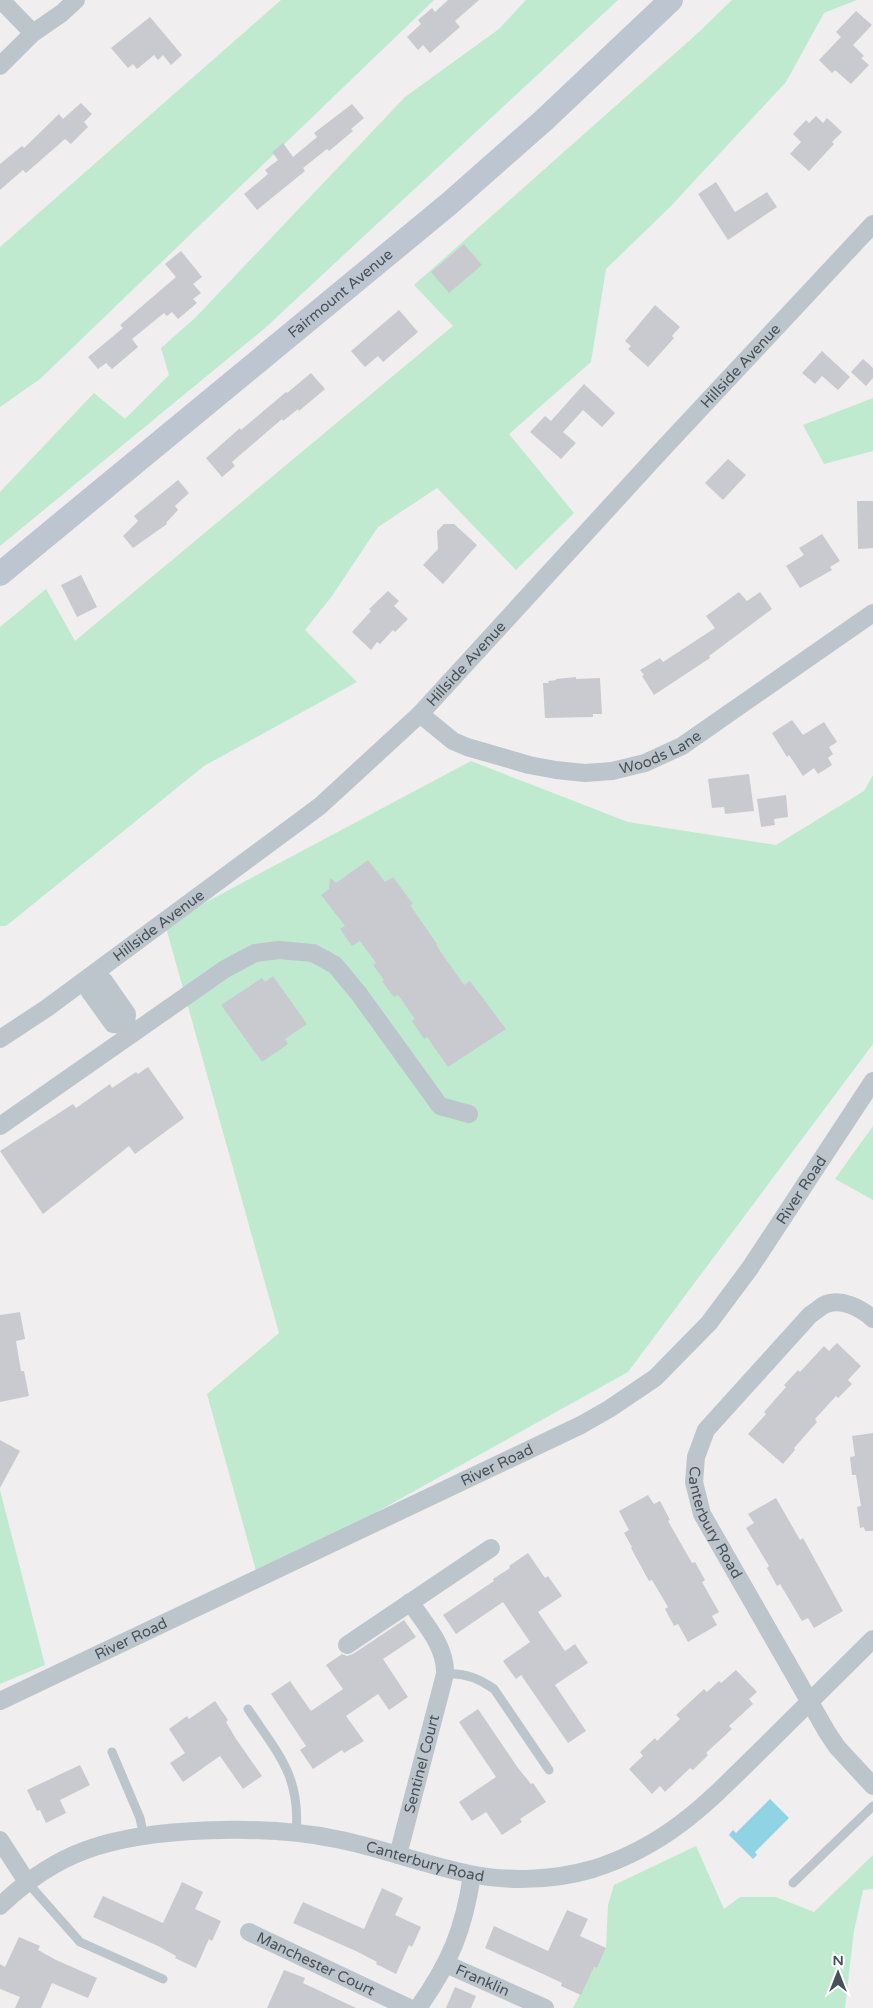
<svg xmlns="http://www.w3.org/2000/svg" width="873" height="2008" font-family="'Varela Round',sans-serif">
<style>
.green{fill:#bfead0}
.water{fill:#90d3e4}
.building{fill:#c9cad0}
.lines{fill:none;stroke-linecap:round;stroke-linejoin:round}
.service{stroke:#bdc5cc;stroke-width:9}
.minor{stroke:#bdc5cc;stroke-width:18}
.secondary{stroke:#bdc6d0;stroke-width:24}
.labels{text-anchor:middle;stroke-width:4.5;stroke-linejoin:round;paint-order:stroke}
.street-label{font-size:15px;fill:#485159;stroke:#fff}
</style>
<rect width="100%" height="100%" fill="#f0eeee"/>
<g class="green">
<path d="M281,0H434L40,379L0,407V247Z"/>
<path d="M526,0H618L264,329L0,546V492L94,393L125,419L169,375L161,348L195,318L405,97L499,29Z"/>
<path d="M732,0H857L824,13L786,82L670,207L606,269L591,362L509,434L574,513L516,570L437,488L378,527L332,596L305,630L357,682L204,766L6,926H0V627L46,589L75,641L453,326L414,285L699,32Z"/>
<path d="M873,398V451L824,464L803,425Z"/>
<path d="M471,761L628,822L776,845L864,791L873,775V1044L628,1372L258,1578L207,1394L279,1333L165,924Z"/>
<path d="M873,1126V1200L835,1179Z"/>
<path d="M0,1490L45,1665L0,1684Z"/>
<path d="M696,1846L724,1909L740,1897H776L814,1912L873,1855V1889L863,1890L854,1931L845,2008H573L594,1967L597,1968L606,1948L608,1905L614,1885Z"/>
</g>
<path class="water" d="M770,1799L789,1818L755,1852L757,1855L753,1859L729,1835L733,1830L736,1833Z"/>
<g class="building">
<path d="M448,0H479L455,21L460,27L430,53L423,45L418,50L407,37L421,24L418,20L432,8L435,12Z"/>
<path d="M856,11L872,25L853,45L864,56L861,58L869,65L851,84L835,70L832,73L819,60L841,37L836,32Z"/>
<path d="M150,17L182,55L171,65L163,55L158,60L154,55L137,69L133,64L128,68L111,48Z"/>
<path d="M81,103L92,114L84,122L88,127L71,144L65,139L26,173L23,170L0,190V164L22,146L24,148L59,114L63,119Z"/>
<path d="M352,104L364,118L351,129L353,131L329,151L327,149L303,168L305,171L257,210L244,194L268,174L265,170L278,160L272,152L283,143L293,157L317,137L314,133Z"/>
<path d="M816,116L823,123L827,118L842,132L832,142L834,144L809,171L790,154L801,142L793,134L806,120L809,123Z"/>
<path d="M716,182L735,212L767,192L777,207L728,240L698,194Z"/>
<path d="M464,244L482,265L449,293L431,272Z"/>
<path d="M181,251L202,277L193,284L201,293L193,299L197,303L178,319L172,312L167,316L164,313L132,339L138,347L112,369L106,363L98,369L88,357L123,328L120,325L176,277L165,264Z"/>
<path d="M655,305L680,327L672,336L674,338L648,367L628,349L631,346L625,341Z"/>
<path d="M399,310L418,332L383,362L378,356L365,367L351,351Z"/>
<path d="M822,351L850,377L838,390L822,376L815,384L802,373Z"/>
<path d="M863,359L873,368V378L866,386L851,372Z"/>
<path d="M311,373L325,389L299,411L298,409L283,421L282,419L232,462L235,466L222,477L206,458L240,428L241,430L286,392L287,393Z"/>
<path d="M584,384L615,413L602,427L583,410L563,432L576,443L561,459L530,432L545,416L551,421Z"/>
<path d="M728,459L746,475L723,500L705,483Z"/>
<path d="M178,480L189,493L175,506L178,510L166,523L167,524L133,548L123,536L138,521L134,516Z"/>
<path d="M857,501H873V548L858,549Z"/>
<path d="M444,524H454L477,545L443,584L423,565L438,549L437,531Z"/>
<path d="M822,534L840,561L830,567L832,570L800,588L786,566L804,555L799,548Z"/>
<path d="M81,575L97,607L77,617L61,585Z"/>
<path d="M388,591L399,601L394,606L408,619L395,632L393,630L380,644L377,642L371,650L352,632L371,611L369,609Z"/>
<path d="M739,592L747,601L760,592L772,609L709,656L710,658L654,695L642,676L644,675L640,670L660,658L663,662L715,628L706,616Z"/>
<path d="M576,677V679L600,678L602,714H593V717L545,718L543,683H549L548,681L556,680V679Z"/>
<path d="M792,720L803,735L824,722L837,742L829,747L833,754L828,758L832,765L818,774L814,768L803,776L789,755L787,757L772,733Z"/>
<path d="M749,774L754,811L725,814L724,807L712,808L708,779Z"/>
<path d="M786,795L788,817L774,819L775,825L761,827L757,799Z"/>
<path d="M368,860L385,882L393,877L413,904L410,905L437,944L436,945L464,985L470,981L506,1029L448,1067L427,1037L424,1039L412,1021L415,1019L398,995L395,997L392,995L382,981L384,980L373,965L376,963L360,941L352,946L340,929L345,926L321,895L329,889L330,878L336,883Z"/>
<path d="M273,976L307,1024L285,1039L288,1044L262,1062L221,1005L262,978L265,982Z"/>
<path d="M148,1067L184,1118L135,1154L129,1146L43,1214L0,1151L73,1104L76,1108L110,1084L112,1088L136,1072L138,1074Z"/>
<path d="M20,1312L25,1339L16,1341L21,1371H24L29,1396L0,1402V1315Z"/>
<path d="M837,1343L861,1366L848,1380L852,1384L838,1398L836,1396L815,1419L817,1422L794,1448L795,1450L783,1464L748,1434L766,1414L764,1412L786,1387L784,1385L798,1370L800,1372L824,1346L829,1351Z"/>
<path d="M873,1433V1531H865L864,1527L860,1528L857,1507L861,1506L856,1475H852L850,1457L855,1456L852,1436Z"/>
<path d="M0,1440L20,1451L0,1488Z"/>
<path d="M648,1495L654,1504L660,1501L670,1520L668,1521L692,1563L695,1562L705,1580L702,1582L719,1612L712,1616L717,1625L688,1642L678,1624L674,1626L665,1609L668,1607L652,1580L649,1581L631,1548L632,1547L624,1533L629,1530L619,1511Z"/>
<path d="M776,1498L800,1540L803,1538L843,1611L814,1628L808,1618L802,1621L780,1584L777,1586L767,1568L769,1566L746,1528L754,1523L748,1514Z"/>
<path d="M528,1553L545,1578L548,1576L562,1596L538,1612L565,1651L575,1644L588,1663L555,1685L586,1731L568,1743L521,1675L516,1679L503,1661L530,1642L503,1602L456,1634L443,1615L494,1581L493,1579L510,1568L509,1566Z"/>
<path d="M404,1620L416,1637L383,1659L408,1697L389,1710L378,1694L346,1716L364,1741L344,1753L342,1750L313,1769L300,1750L306,1746L271,1694L290,1681L311,1711L343,1689L326,1665L342,1654L347,1656L353,1654Z"/>
<path d="M736,1670L757,1692L749,1699L753,1704L729,1726L732,1729L706,1753L708,1755L693,1770L690,1768L665,1792L660,1786L652,1794L629,1769L643,1756L640,1752L655,1738L657,1741L680,1719L676,1715L704,1689L707,1692L719,1681L721,1683Z"/>
<path d="M215,1701L228,1720L226,1722L236,1739L262,1776L243,1789L220,1756L183,1782L170,1763L185,1753L169,1729L187,1716L189,1719Z"/>
<path d="M478,1709L518,1768L531,1784L533,1783L546,1802L520,1819L522,1822L502,1835L486,1812L472,1821L459,1802L496,1777L459,1722Z"/>
<path d="M80,1765L90,1785L60,1800L66,1813L46,1823L40,1810L37,1811L27,1790Z"/>
<path d="M182,1882L203,1892L195,1909L221,1921L212,1941L209,1939L196,1968L175,1958L176,1956L158,1946L93,1917L103,1896L163,1923Z"/>
<path d="M382,1888L403,1898L395,1915L421,1927L412,1947L409,1945L396,1974L376,1964L377,1962L358,1952L293,1923L303,1902L364,1929Z"/>
<path d="M567,1910L588,1919L580,1936L606,1948L597,1968L594,1967L581,1995L561,1986L562,1983L543,1974L485,1948L494,1926L548,1951Z"/>
<path d="M19,1937L40,1946L38,1950L56,1960L97,1978L88,1998L52,1983L41,2008H15L20,1997L0,1989V1964L5,1967Z"/>
<path d="M284,1970L305,1978L303,1983L356,2008H267Z"/>
<path d="M455,1987L476,1996L471,2008H446Z"/>
</g>
<g class="lines">
<g class="service">
<path d="M445,1674C464,1672 479,1678 494,1689L549,1770"/>
<path d="M248,1709C278,1754 301,1776 296,1833"/>
<path d="M112,1752L140,1818L144,1837"/>
<path d="M27,1882L80,1942L163,1979"/>
<path d="M793,1883L873,1806"/>
</g>
<g class="minor">
<path d="M1,0L33,33"/>
<path d="M0,66L33,33L62,13L76,0"/>
<path id="s1" d="M420,714L453,741L467,747L529,765L556,770L585,773L612,771L645,763L682,746L873,613"/>
<path d="M94,982L104,981L127,1014L126,1025L132,1034"/>
<path d="M94,982L90,992L113,1024L126,1025"/>
<path id="s2" d="M0,1039L47,1008L320,806L420,714L659,453L873,224"/>
<path d="M0,1126L225,969L255,953L279,950L313,953L335,965L359,994L440,1106L469,1114"/>
<path id="s3" d="M873,1319C861,1308 840,1297 824,1305C819,1308 815,1312 810,1315L706,1430L696,1457L694,1482L702,1514L827,1732L837,1747L873,1786"/>
<path d="M347,1645L491,1548"/>
<path id="s4" d="M0,1701L581,1425L609,1409L655,1378L709,1323L750,1268L873,1081"/>
<path d="M0,1840L27,1882"/>
<path id="s5" d="M398,1855L445,1674C446,1646 425,1624 410,1602"/>
<path id="s6" d="M0,1906C25,1882 53,1862 86,1850C151,1826 268,1825 336,1839C382,1848 425,1865 470,1874C509,1882 555,1880 593,1869C669,1845 709,1801 764,1747C800,1711 837,1675 873,1639"/>
<path id="s7" d="M249,1932L409,2008"/>
<path id="s8" d="M446,1964L545,2008"/>
<path d="M418,2008C450,1963 464,1929 472,1875"/>
</g>
<path class="secondary" id="s9" d="M0,574L450,203L543,121L671,0"/>
</g>
<g class="labels">
<g class="street-label">
<text dy="5" stroke="none"><textPath href="#s9" startOffset="441">Fairmount Avenue</textPath></text>
<text dy="5" stroke="none"><textPath href="#s2" startOffset="1005">Hillside Avenue</textPath></text>
<text dy="5" stroke="none"><textPath href="#s2" startOffset="600">Hillside Avenue</textPath></text>
<text dy="5" stroke="none"><textPath href="#s1" startOffset="258">Woods Lane</textPath></text>
<text dy="5" stroke="none"><textPath href="#s2" startOffset="195">Hillside Avenue</textPath></text>
<text dy="5" stroke="none"><textPath href="#s4" startOffset="970">River Road</textPath></text>
<text dy="5" stroke="none"><textPath href="#s4" startOffset="550">River Road</textPath></text>
<text dy="5" stroke="none"><textPath href="#s3" startOffset="325">Canterbury Road</textPath></text>
<text dy="5" stroke="none"><textPath href="#s4" startOffset="145">River Road</textPath></text>
<text dy="5" stroke="none"><textPath href="#s5" startOffset="94">Sentinel Court</textPath></text>
<text dy="5" stroke="none"><textPath href="#s6" startOffset="448">Canterbury Road</textPath></text>
<text dy="5" stroke="none"><textPath href="#s7" startOffset="74">Manchester Court</textPath></text>
<text dy="5" stroke="none"><textPath href="#s8" startOffset="40">Franklin</textPath></text>
</g>
</g>
<g transform="translate(838 1973)" stroke="#ffffff" stroke-width="4" paint-order="stroke">
<path d="M0-4L9 19L0 12L-9 19Z" fill="#485159"/>
<text y="-8" font-size="14" font-weight="bold" text-anchor="middle" fill="#485159">N</text>
</g>
</svg>
